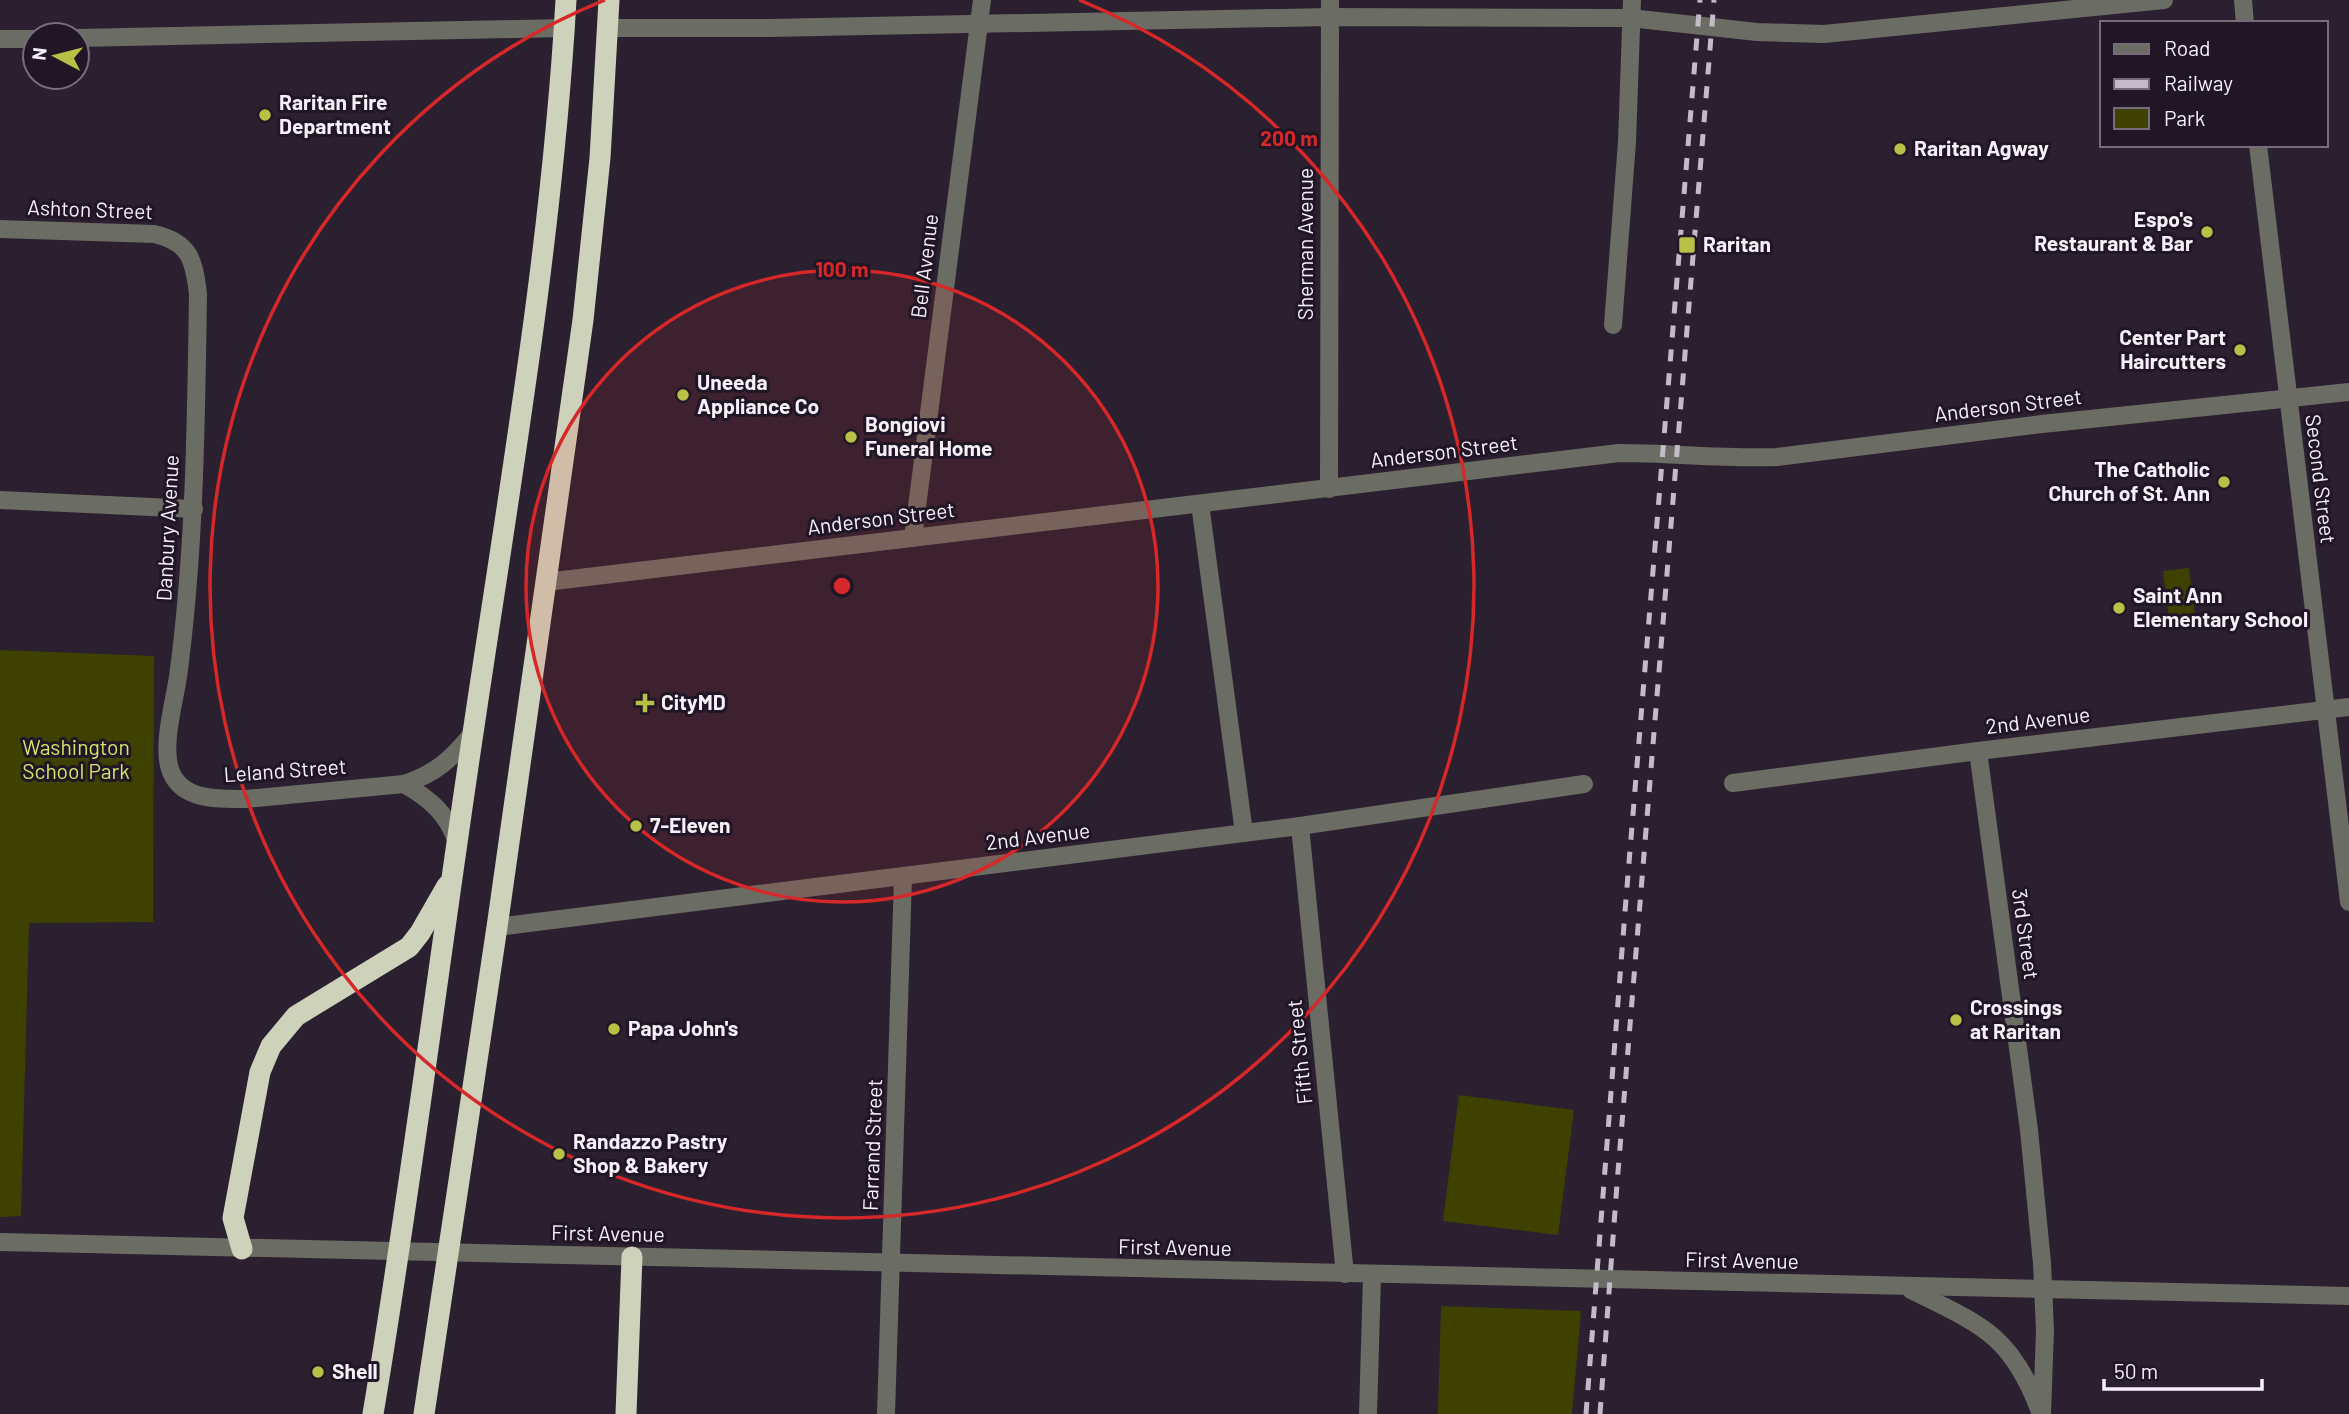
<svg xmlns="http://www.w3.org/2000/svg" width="2349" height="1414" font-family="Barlow,sans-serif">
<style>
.green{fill:#3f4100}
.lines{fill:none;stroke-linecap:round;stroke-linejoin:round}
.minor{stroke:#6b6c63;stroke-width:18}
.highway{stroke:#cfd2ba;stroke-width:21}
.rail{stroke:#c3bbc7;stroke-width:5;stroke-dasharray:12 12;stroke-linecap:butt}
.ring{fill:none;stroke:#d62828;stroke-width:3.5}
.poi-dot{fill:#b9c046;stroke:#201625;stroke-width:2.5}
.labels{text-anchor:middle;stroke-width:6;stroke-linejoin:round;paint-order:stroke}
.poi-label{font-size:21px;font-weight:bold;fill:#f7f0fb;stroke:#201625;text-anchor:start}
.street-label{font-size:21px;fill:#f7f0fb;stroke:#201625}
.park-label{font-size:21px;fill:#dae268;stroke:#201625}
.centre{fill:#d62828;stroke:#201625;stroke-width:3.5}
.ring-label{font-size:21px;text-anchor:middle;font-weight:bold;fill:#d62828;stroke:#201625;stroke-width:6;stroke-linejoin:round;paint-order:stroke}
</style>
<rect width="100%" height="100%" fill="#2a202f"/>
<g class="green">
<path d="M2189,568L2196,624L2170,627L2163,571Z"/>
<path d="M0,650L154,656L153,922L29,923L21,1216L0,1217Z"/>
<path d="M1459,1095L1574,1110L1558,1235L1443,1221Z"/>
<path d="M1441,1306L1581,1311L1572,1414H1438Z"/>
</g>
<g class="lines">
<g class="minor">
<path d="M2243,0L2245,23"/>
<path d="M609,28H769L1329,17L1630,18L1757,32L1824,34L2164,0"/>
<path d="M77,38L564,28"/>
<path d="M0,39H35"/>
<path d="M2258,145L2349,902"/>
<path d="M0,229L154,234C190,242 194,260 198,294C196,422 195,550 178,677C174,703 161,748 171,772C183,801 219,799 246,799L404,784C437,773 451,759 473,733"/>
<path d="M1613,325L1627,142L1632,0"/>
<path d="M1329,489L1330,0"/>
<path d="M0,500L194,509"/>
<path d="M1200,504L1244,833"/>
<path d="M913,538L982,0"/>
<path d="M546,582L1619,453C1672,453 1724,459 1777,457L2042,424L2349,392"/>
<path d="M1978,751L2029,1130L2042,1263L2045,1330L2042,1414"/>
<path d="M1733,783L1978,751L2349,707"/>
<path d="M404,784C430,799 448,814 457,843"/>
<path d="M1300,826L1345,1274"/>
<path d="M497,927L1300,826L1584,784"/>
<path d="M0,1242C783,1263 1566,1282 2349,1296"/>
<path d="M1911,1290C1979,1324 2010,1333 2039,1409"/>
<path d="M886,1414L903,877"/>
<path d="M1368,1414L1372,1277"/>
</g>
<g class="highway">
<path d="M242,1249L233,1218L260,1072L271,1046L296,1016L409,947L420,933L447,886"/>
<path d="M373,1414C411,1188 439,960 473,733C509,489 552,246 566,0"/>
<path d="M424,1414L497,927L583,320L600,158L609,0"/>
<path d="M626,1414L632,1257"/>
</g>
<g class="rail">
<path d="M1586,1414L1626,899L1700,0"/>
<path d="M1600,1414L1617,1184L1714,0"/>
</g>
</g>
<circle cx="842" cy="586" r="316" fill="#d62828" fill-opacity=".12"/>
<g class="ring">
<circle cx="842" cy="586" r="316"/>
<path d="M1079 0A632 632 0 1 1 605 0"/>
</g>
<g class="poi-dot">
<circle cx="265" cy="115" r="7"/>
<circle cx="1900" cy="149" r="7"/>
<circle cx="2207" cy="232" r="7"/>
<rect x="1678" y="236" width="18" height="18" rx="3.5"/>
<circle cx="2240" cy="350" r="7"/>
<circle cx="683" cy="395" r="7"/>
<circle cx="851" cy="437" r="7"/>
<circle cx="2224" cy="482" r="7"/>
<circle cx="2119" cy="608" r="7"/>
<path d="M641.5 692.5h7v7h7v7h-7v7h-7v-7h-7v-7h7z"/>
<circle cx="636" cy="826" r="7"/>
<circle cx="1956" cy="1020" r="7"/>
<circle cx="614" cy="1029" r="7"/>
<circle cx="559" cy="1154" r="7"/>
<circle cx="318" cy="1372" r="7"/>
</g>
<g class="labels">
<g class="poi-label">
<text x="279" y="110">Raritan Fire<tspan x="279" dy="24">Department</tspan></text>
<text x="1914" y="156">Raritan Agway</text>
<text x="2193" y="227" text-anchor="end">Espo's<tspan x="2193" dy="24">Restaurant &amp; Bar</tspan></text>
<text x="1703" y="252">Raritan</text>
<text x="2226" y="345" text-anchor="end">Center Part<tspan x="2226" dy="24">Haircutters</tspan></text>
<text x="697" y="390">Uneeda<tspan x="697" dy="24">Appliance Co</tspan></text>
<text x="865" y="432">Bongiovi<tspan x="865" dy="24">Funeral Home</tspan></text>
<text x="2210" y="477" text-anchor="end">The Catholic<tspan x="2210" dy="24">Church of St. Ann</tspan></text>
<text x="2133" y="603">Saint Ann<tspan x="2133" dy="24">Elementary School</tspan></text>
<text x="661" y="710">CityMD</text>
<text x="650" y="833">7-Eleven</text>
<text x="1970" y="1015">Crossings<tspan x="1970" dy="24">at Raritan</tspan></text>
<text x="628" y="1036">Papa John's</text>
<text x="573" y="1149">Randazzo Pastry<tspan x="573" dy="24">Shop &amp; Bakery</tspan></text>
<text x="332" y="1379">Shell</text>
</g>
<g class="street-label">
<text transform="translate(90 210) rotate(2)" y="7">Ashton Street</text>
<text transform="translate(1306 244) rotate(-90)" y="7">Sherman Avenue</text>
<text transform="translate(925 266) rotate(-83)" y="7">Bell Avenue</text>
<text transform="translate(2008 406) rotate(-7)" y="7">Anderson Street</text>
<text transform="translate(1444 452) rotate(-7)" y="7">Anderson Street</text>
<text transform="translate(2320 479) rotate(83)" y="7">Second Street</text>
<text transform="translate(881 519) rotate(-7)" y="7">Anderson Street</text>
<text transform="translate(168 528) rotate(-87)" y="7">Danbury Avenue</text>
<text transform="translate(2038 721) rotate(-7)" y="7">2nd Avenue</text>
<text transform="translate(285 771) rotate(-4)" y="7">Leland Street</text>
<text transform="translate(1038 837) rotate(-7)" y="7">2nd Avenue</text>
<text transform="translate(2025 934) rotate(82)" y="7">3rd Street</text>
<text transform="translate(1300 1052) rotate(-96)" y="7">Fifth Street</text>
<text transform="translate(873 1145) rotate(-88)" y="7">Farrand Street</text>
<text transform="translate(608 1234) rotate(1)" y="7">First Avenue</text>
<text transform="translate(1175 1248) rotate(1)" y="7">First Avenue</text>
<text transform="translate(1742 1261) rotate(1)" y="7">First Avenue</text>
</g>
<g class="park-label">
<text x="76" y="755">Washington<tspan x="76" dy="24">School Park</tspan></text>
</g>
</g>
<circle cx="842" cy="586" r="10" class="centre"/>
<g class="ring-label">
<text x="1289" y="146">200 m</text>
<text x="842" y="277">100 m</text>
</g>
<rect x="2100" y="21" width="228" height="126" fill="#201625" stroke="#766d7b" stroke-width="2"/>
<rect x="2114" y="44" width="35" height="10" fill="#6b6c63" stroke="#766d7b" stroke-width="2"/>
<text x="2164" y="56" font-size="21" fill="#f7f0fb">Road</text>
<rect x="2114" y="79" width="35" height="10" fill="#c3bbc7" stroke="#766d7b" stroke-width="2"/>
<text x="2164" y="91" font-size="21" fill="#f7f0fb">Railway</text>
<rect x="2114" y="108" width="35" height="21" fill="#3f4100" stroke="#766d7b" stroke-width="2"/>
<text x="2164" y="126" font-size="21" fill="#f7f0fb">Park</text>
<g transform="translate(56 56) rotate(277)"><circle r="33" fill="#201625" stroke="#766d7b" stroke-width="2"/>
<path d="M0-5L12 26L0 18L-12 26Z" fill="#b9c046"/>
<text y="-10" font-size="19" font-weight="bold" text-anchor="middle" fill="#f7f0fb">N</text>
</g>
<path d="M2104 1379v10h158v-10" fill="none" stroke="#f7f0fb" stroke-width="3.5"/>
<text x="2114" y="1379" font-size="21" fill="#f7f0fb" stroke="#201625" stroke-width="5" paint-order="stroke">50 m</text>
</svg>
